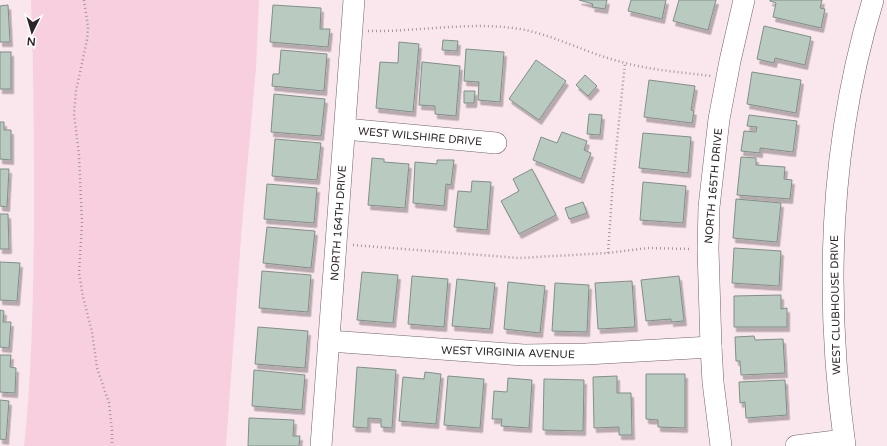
<svg xmlns="http://www.w3.org/2000/svg" width="887" height="446" font-family="'Varela Round',sans-serif">
<style>
.green{fill:#f8cfdf}
.building{fill:#b9cac1;stroke:#7f9087;filter:url(#shadow)}
.lines{fill:none;stroke-linecap:round;stroke-linejoin:round}
.minor-casing{stroke:#736369;stroke-width:22}
.path{stroke:#a4959a;stroke-width:2.5;stroke-dasharray:1 3;stroke-linecap:butt}
.minor{stroke:#fff;stroke-width:21}
.labels{text-anchor:middle;stroke-width:3;stroke-linejoin:round;paint-order:stroke}
.street-label{font-size:11px;fill:#2d2628;stroke:#fff}
</style>
<defs>
<filter id="shadow"><feDropShadow dx="2.5" dy="4.5" stdDeviation="0" flood-color="#0004"/></filter>
</defs>
<rect width="100%" height="100%" fill="#fae6ed"/>
<path class="green" d="M31,0H259L256,68L242,225L226,446H24C32,374 33,300 34,228C34,152 34,76 31,0Z"/>
<g class="building">
<path d="M579,0H607L605,9L592,7L593,4Z"/>
<path d="M631,0H666L662,19L628,11Z"/>
<path d="M679,0H716L708,30L673,21Z"/>
<path d="M770,0H822L820,8L825,9L821,28L773,17L776,3L770,1Z"/>
<path d="M8,5L10,42H0V6Z"/>
<path d="M273,5L321,8L320,29H330L328,47L270,42Z"/>
<path d="M764,26L811,37L805,65L775,58L774,63L757,59Z"/>
<path d="M443,40L458,41L457,51L442,50Z"/>
<path d="M399,42L419,44L413,112L376,108L380,62L398,63Z"/>
<path d="M466,49L504,52L500,102L478,100L479,82L464,81Z"/>
<path d="M281,50L327,54L324,91L272,86L273,74H279Z"/>
<rect x="0" y="52" width="11" height="37"/>
<path d="M536,60L566,81L539,120L509,99Z"/>
<path d="M422,62L460,66L456,116L435,114V106L419,105Z"/>
<path d="M752,72L801,80L796,113L747,104Z"/>
<path d="M585,75L597,86L588,96L576,85Z"/>
<path d="M649,80L695,86L691,110L694,111L692,123L644,117Z"/>
<path d="M464,91H475L474,103H464Z"/>
<path d="M274,94L325,99L321,136L271,132Z"/>
<path d="M589,114L602,115L600,135L587,134Z"/>
<path d="M749,115L797,121L793,152L760,148V153L741,151L744,131L756,132L757,127L747,126Z"/>
<path d="M0,122H4V130H11V160L0,159Z"/>
<path d="M562,132L587,141L584,150L591,153L581,179L533,160L541,137L557,143Z"/>
<path d="M643,133L691,137L688,173L639,168Z"/>
<path d="M275,139L321,143L317,180L272,176Z"/>
<path d="M741,157L756,158V165L785,167L784,179L792,180L790,199L737,195Z"/>
<path d="M372,158L384,159V162L409,164L405,208L368,205Z"/>
<path d="M437,160H454L451,185L446,184L444,206L413,203L415,162L437,164Z"/>
<path d="M0,169H9L7,207L0,206Z"/>
<path d="M532,169L556,215L519,234L501,201L519,191L513,179Z"/>
<path d="M472,181L491,182L487,230L454,227L458,191L471,192Z"/>
<path d="M643,182L686,186L683,223L640,220Z"/>
<path d="M267,184L317,188L314,223L264,219Z"/>
<path d="M736,199L781,203L777,242L733,238Z"/>
<path d="M583,202L587,213L569,219L565,208Z"/>
<path d="M0,214H8L9,249H0Z"/>
<path d="M267,227L315,231L311,268L263,263Z"/>
<path d="M734,248L781,251L779,286L732,283Z"/>
<path d="M0,262L20,263L17,301L0,300Z"/>
<path d="M262,271L311,275L308,312L259,308Z"/>
<path d="M362,272L398,275L393,323L357,320Z"/>
<path d="M412,276L448,279L444,327L408,324Z"/>
<path d="M679,276L684,321L671,322V319L646,321L641,280Z"/>
<path d="M457,279L495,283L490,329L452,326Z"/>
<path d="M632,281L635,327L598,329L595,283Z"/>
<path d="M508,282L545,286L540,333L504,329Z"/>
<path d="M555,283L589,285L587,332L552,331Z"/>
<path d="M781,295V309L787,308V327H734V296Z"/>
<path d="M0,310L4,311L3,322H11L9,348L0,347Z"/>
<path d="M258,327L308,331L305,368L255,364Z"/>
<path d="M754,336L755,340L783,339L785,373L741,375L740,361H736L735,337Z"/>
<path d="M0,355H11L10,367L16,368L15,393L0,392Z"/>
<path d="M357,367L396,370L392,428L381,427V419L368,418V428L353,427Z"/>
<path d="M254,370L305,375L302,410L252,406Z"/>
<path d="M425,372L441,374L436,424L399,421L403,377L424,379Z"/>
<path d="M646,374H685V428L658,427V420L646,419Z"/>
<path d="M448,376L484,379L480,428L444,425Z"/>
<path d="M617,376V393H631L632,435H619V427L594,428L593,377Z"/>
<path d="M508,378L532,380L529,428L501,426L502,419H492L494,391L507,392Z"/>
<path d="M544,379L584,380L583,431L543,430Z"/>
<path d="M785,380L787,415L746,418L745,402L740,403L739,382Z"/>
<path d="M0,400L9,401L6,440L0,439Z"/>
<path d="M249,418L294,420L293,436H300L299,446H248Z"/>
</g>
<g class="lines">
<g class="minor-casing">
<g id="minor">
<path d="M345,129L496,143"/>
<path d="M329,341L524,355L586,354L711,347"/>
<path d="M321,446L354,0"/>
<path d="M721,446L713,382L711,347L708,249L709,207L719,119L730,61L744,0"/>
<path d="M796,446L844,440"/>
<path d="M845,446C824,296 829,145 873,0"/>
</g>
</g>
<g class="path">
<path d="M84,0L88,27L87,40L76,91L74,114L79,155L82,223L79,273L83,297L92,332L97,368L109,403L112,430V446"/>
<path d="M368,31C418,32 470,21 520,29C554,35 584,52 618,61C648,70 680,72 711,76"/>
<path d="M353,245L519,258L608,253L648,248L691,249"/>
<path d="M608,253L613,180L625,63"/>
</g>
<use href="#minor" class="minor"/>
</g>
<g class="labels">
<g class="street-label">
<text transform="translate(420 136) rotate(5)" y="4">WEST WILSHIRE DRIVE</text>
<text transform="translate(713 186) rotate(-85)" y="4">NORTH 165TH DRIVE</text>
<text transform="translate(338 223) rotate(-86)" y="4">NORTH 164TH DRIVE</text>
<text transform="translate(835 305) rotate(-91)" y="4">WEST CLUBHOUSE DRIVE</text>
<text transform="translate(508 352) rotate(2)" y="4">WEST VIRGINIA AVENUE</text>
</g>
</g>
<g transform="translate(32 32) rotate(185)" stroke="#ffffff" stroke-width="3" paint-order="stroke">
<path d="M0-3L7 15L0 10L-7 15Z" fill="#2d2628"/>
<text y="-6" font-size="11" font-weight="bold" text-anchor="middle" fill="#2d2628">N</text>
</g>
</svg>
